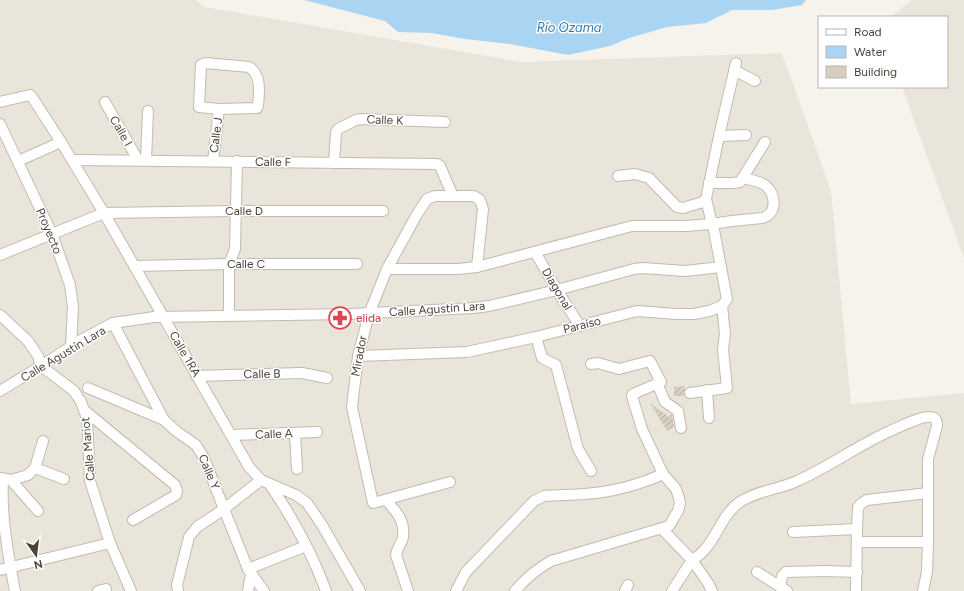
<svg xmlns="http://www.w3.org/2000/svg" width="964" height="591" font-family="Figtree,sans-serif">
<style>
.residential{fill:#eae5da}
.water{fill:#a9d4f2}
.building{fill:url(#building-hatch)}
.lines{fill:none;stroke-linecap:round;stroke-linejoin:round}
.minor-casing{stroke:#c2bbae;stroke-width:12}
.minor{stroke:#fff;stroke-width:10}
.labels{text-anchor:middle;stroke-width:3;stroke-linejoin:round;paint-order:stroke}
.street-label{font-size:12px;fill:#4b4439;stroke:#fff}
.health-label{font-size:12px;fill:#be3a42;stroke:#fff;text-anchor:start}
.water-label{font-size:13px;font-style:italic;fill:#2e7ab2;stroke:#fff}
</style>
<defs>
<pattern id="building-hatch" width="6" height="6" patternUnits="userSpaceOnUse"><rect width="6" height="6" fill="#d8cfc1"/><path d="M-1 1l2-2M0 6l6-6M5 7l2-2" fill="none" stroke="#b1aa9e"/></pattern>
</defs>
<rect width="100%" height="100%" fill="#f6f3ec"/>
<g class="residential">
<path d="M0,0H196L205,7L521,62L782,53L831,191L851,404L964,393V591H0Z"/>
<path d="M912,0H964V258L902,87H947V17H891Z"/>
</g>
<path class="water" d="M304,0H806L802,5L772,10H732L706,23L667,27L629,38L610,46L568,55L510,44L465,39L432,33L398,32L385,21Z"/>
<g class="building">
<path d="M685,386L684,396H674V387Z"/>
<path d="M650,403L669,417L671,414L672,415L674,427L667,431Z"/>
</g>
<g class="lines">
<g class="minor-casing">
<g id="minor">
<path d="M205,63L249,67C262,75 259,93 258,106L257,108L219,109L199,107L201,65Z"/>
<path d="M736,63L719,136L706,199L712,224L732,221L762,218C778,214 776,194 765,185C759,181 751,180 743,178"/>
<path d="M734,70L755,81"/>
<path d="M0,102L30,95L32,97L61,142L104,213L249,467L261,480L296,495L307,503L322,525L360,591"/>
<path d="M105,102L138,160"/>
<path d="M0,124L52,234L70,285L73,307L71,346"/>
<path d="M719,136L746,135"/>
<path d="M72,160L437,164L440,166L453,196"/>
<path d="M146,160L148,111"/>
<path d="M18,161L61,142"/>
<path d="M213,161L219,109"/>
<path d="M334,163L336,132L338,129L356,120L361,119L445,122"/>
<path d="M618,176L635,174L649,178L677,207L683,208L706,201"/>
<path d="M709,183H733L740,182L765,142"/>
<path d="M535,252L557,290L580,326"/>
<path d="M0,255L104,213L235,211H383"/>
<path d="M134,266L229,264H357"/>
<path d="M0,315L28,341L38,356L41,366L74,391L81,402L87,418L90,481L110,543L131,591"/>
<path d="M229,315V264L235,249L237,161"/>
<path d="M113,323L164,420L176,431L196,445L204,458L224,509L248,569L264,591"/>
<path d="M536,337L542,358L556,365L578,449L591,471"/>
<path d="M358,356L467,352L536,337L637,311L677,314H694L709,311L722,306L727,299L713,225L711,224L685,226H632L477,267L458,269H387"/>
<path d="M197,376L302,373L327,378"/>
<path d="M657,383L665,402L678,411L681,428"/>
<path d="M88,388L164,420"/>
<path d="M707,390L709,418"/>
<path d="M0,391L41,366L81,340L113,323L154,317L350,314L473,308L489,306L557,290L634,269L643,268L685,271L721,267"/>
<path d="M690,393L727,388L723,349L725,334L722,306"/>
<path d="M84,410L175,485L177,491L176,495L133,520"/>
<path d="M295,433L297,469"/>
<path d="M231,435L317,432"/>
<path d="M35,468L64,479"/>
<path d="M0,478L11,480L28,475L35,468L43,441"/>
<path d="M3,480C1,517 8,554 15,591"/>
<path d="M11,480L38,511"/>
<path d="M450,482L373,503L352,407L358,356L369,314L387,269L416,216L427,199L435,196H474L480,200L483,209L477,267"/>
<path d="M270,485C293,518 312,553 326,591"/>
<path d="M386,500C396,512 405,519 403,537C402,544 397,547 396,555L408,591"/>
<path d="M662,529L692,560C715,548 719,516 740,502C758,490 778,490 797,481C829,467 857,446 888,432C897,428 926,413 934,418C936,419 937,423 937,426L928,459V542L927,572L923,591"/>
<path d="M793,532L857,529"/>
<path d="M857,542H928"/>
<path d="M248,569L306,546"/>
<path d="M0,570L110,543"/>
<path d="M757,572L787,591"/>
<path d="M780,587L782,576L786,572L825,571L857,572"/>
<path d="M98,591L106,589"/>
<path d="M178,591L177,585L189,537L197,527L224,509L261,480"/>
<path d="M248,591L251,574"/>
<path d="M456,591L466,572L534,501L544,496C558,495 571,495 585,494C611,492 639,485 663,474"/>
<path d="M515,591C525,579 537,569 551,561L669,526L678,511L680,503L679,498L676,489L663,474L642,429L632,396L633,394L661,382L650,361L619,369L598,363L591,364"/>
<path d="M625,591L628,585"/>
<path d="M672,591L692,560L708,583L712,591"/>
<path d="M856,591L857,529L858,507L862,503L867,500L928,493"/>
</g>
</g>
<use href="#minor" class="minor"/>
</g>
<defs>
<g id="pharmacy-ring" transform="scale(1.15)"><circle r="9.5" fill="#fff" stroke="#e0444e" stroke-width="1.5"/><path d="M-2-6h4v4h4v4h-4v4h-4v-4h-4v-4h4Z" fill="#e0444e"/></g>
</defs>
<g fill-rule="evenodd">
<use href="#pharmacy-ring" x="340" y="318"/>
</g>
<g class="labels">
<g class="street-label">
<text transform="translate(385 120) rotate(2)" y="4">Calle K</text>
<text transform="translate(121 131) rotate(60)" y="4">Calle I</text>
<text transform="translate(216 135) rotate(-83)" y="4">Calle J</text>
<text transform="translate(273 162) rotate(1)" y="4">Calle F</text>
<text x="244" y="215">Calle D</text>
<text transform="translate(49 231) rotate(67)" y="4">Proyecto</text>
<text x="246" y="268">Calle C</text>
<text transform="translate(557 289) rotate(59)" y="4">Diagonal</text>
<text transform="translate(437 309) rotate(-4)" y="4">Calle Agustín Lara</text>
<text transform="translate(582 325) rotate(-14)" y="4">Paraíso</text>
<text transform="translate(63 354) rotate(-31)" y="4">Calle Agustín Lara</text>
<text transform="translate(185 354) rotate(60)" y="4">Calle 1RA</text>
<text transform="translate(359 356) rotate(-79)" y="4">Mirador</text>
<text transform="translate(262 374) rotate(-1)" y="4">Calle B</text>
<text transform="translate(274 434) rotate(-2)" y="4">Calle A</text>
<text transform="translate(88 449) rotate(-95)" y="4">Calle Mariot</text>
<text transform="translate(209 472) rotate(67)" y="4">Calle Y</text>
</g>
<g class="health-label">
<text x="356" y="322">elida</text>
</g>
<g class="water-label">
<text x="569" y="32">Río Ozama</text>
</g>
</g>
<rect x="818" y="16" width="130" height="72" fill="#ffffff" stroke="#b7b4b0"/>
<rect x="826" y="29" width="20" height="6" fill="#ffffff" stroke="#b7b4b0"/>
<text x="854" y="36" font-size="12" fill="#4b4439">Road</text>
<rect x="826" y="46" width="20" height="12" fill="#a9d4f2" stroke="#b7b4b0"/>
<text x="854" y="56" font-size="12" fill="#4b4439">Water</text>
<rect x="826" y="66" width="20" height="12" fill="#d8cfc1" stroke="#b7b4b0"/>
<text x="854" y="76" font-size="12" fill="#4b4439">Building</text>
<g transform="translate(36 555) rotate(166)" stroke="#ffffff" stroke-width="3" paint-order="stroke">
<path d="M0-3L7 15L0 10L-7 15Z" fill="#4b4439"/>
<text y="-6" font-size="11" font-weight="bold" text-anchor="middle" fill="#4b4439">N</text>
</g>
</svg>
